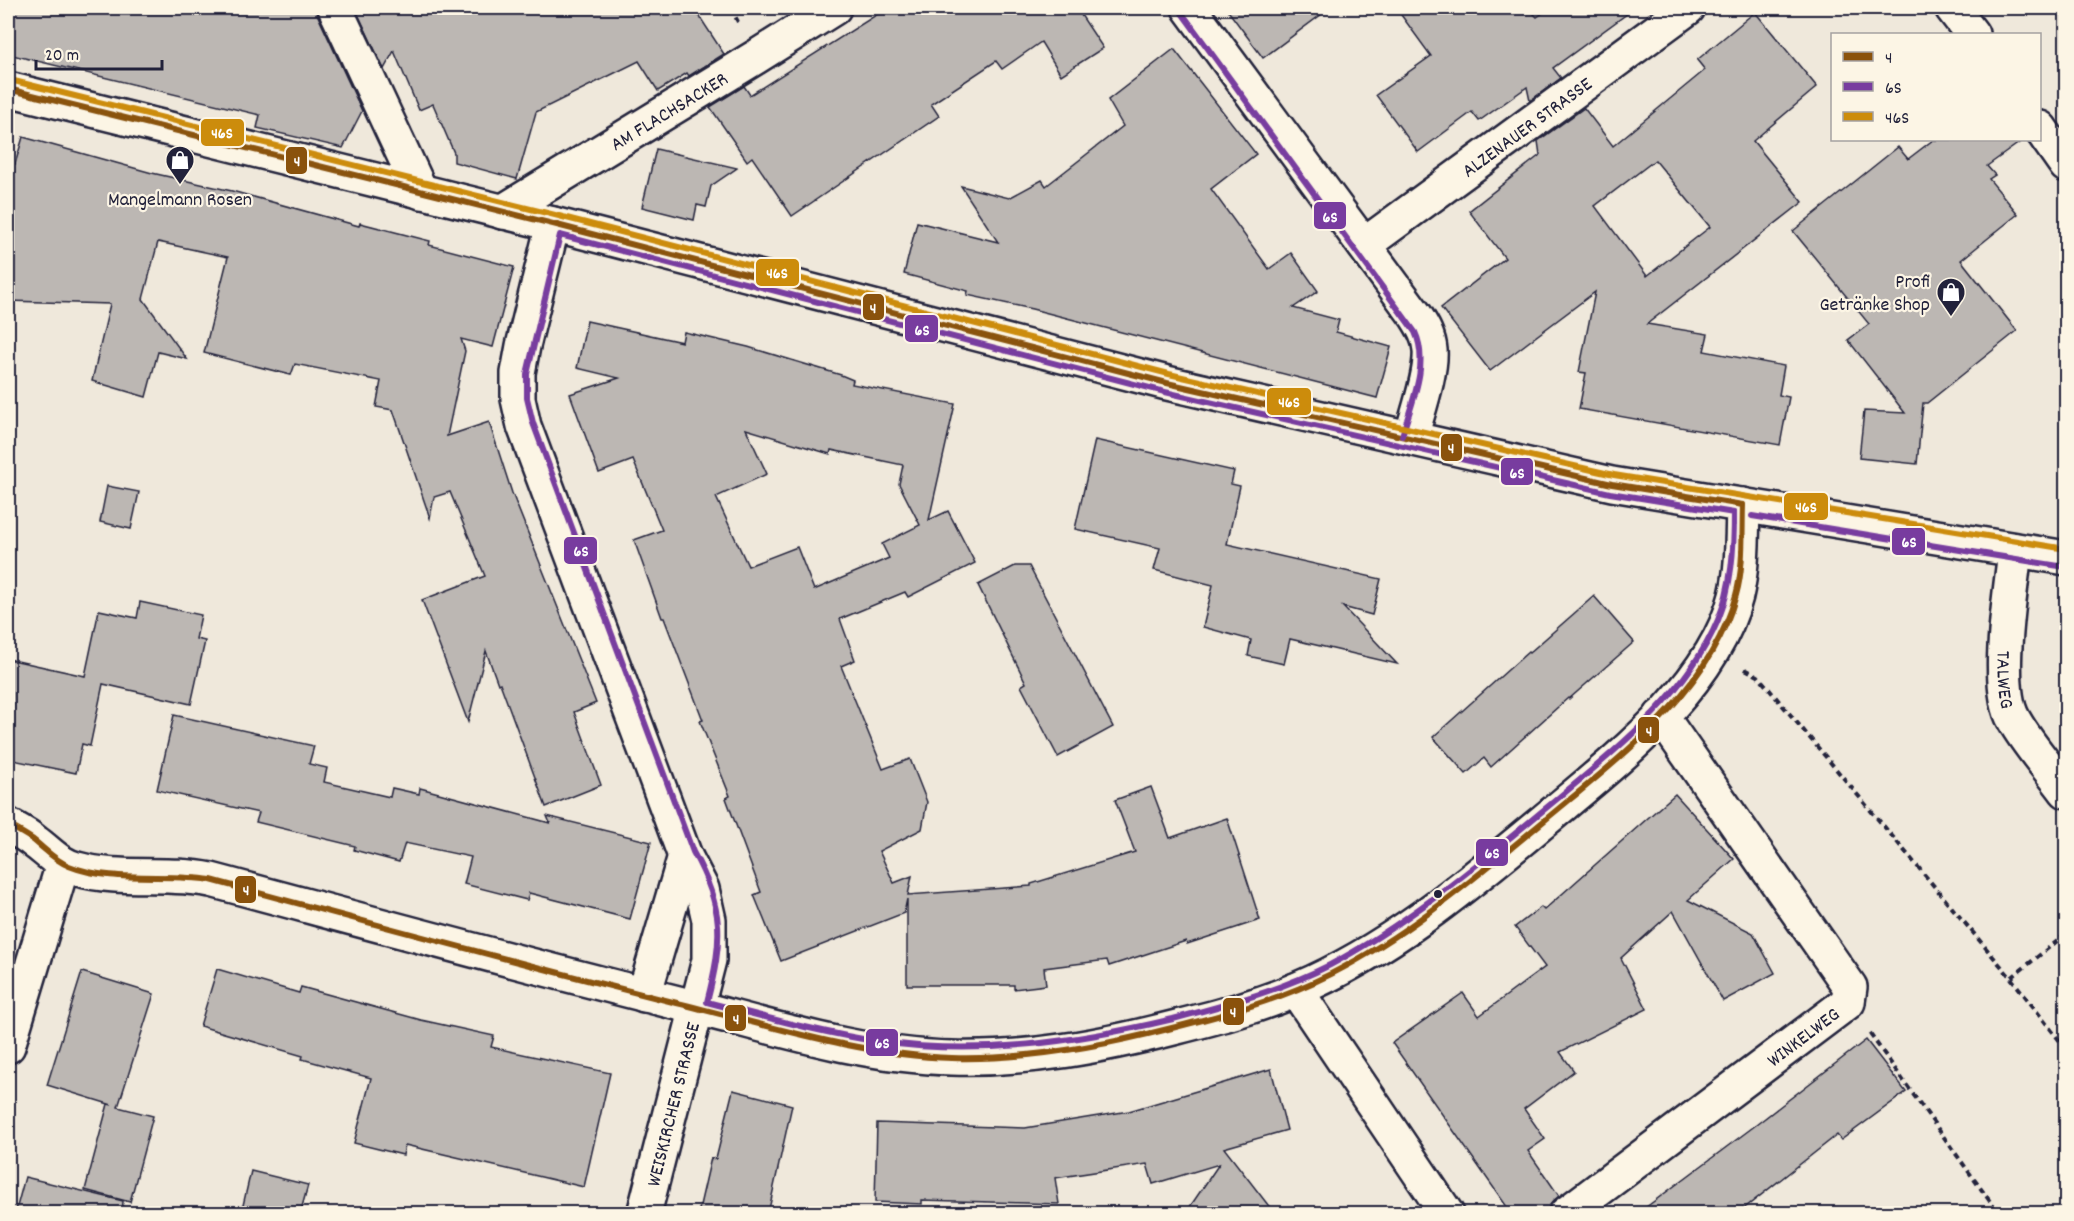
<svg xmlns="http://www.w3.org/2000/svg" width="2074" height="1221" font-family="Dekko,sans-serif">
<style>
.building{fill:#bcb7b3;stroke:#22223b;stroke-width:1.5;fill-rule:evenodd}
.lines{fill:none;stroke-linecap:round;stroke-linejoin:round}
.minor-casing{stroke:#22223b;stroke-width:38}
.secondary-casing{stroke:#22223b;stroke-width:38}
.path{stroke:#22223b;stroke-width:4;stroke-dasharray:6 4.5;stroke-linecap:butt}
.minor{stroke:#fcf5e5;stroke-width:33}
.secondary{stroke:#fcf5e5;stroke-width:33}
.bus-1-casing{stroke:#fcf5e5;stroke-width:10}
.bus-2-casing{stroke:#fcf5e5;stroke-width:10}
.bus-3-casing{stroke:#fcf5e5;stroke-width:10}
.bus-1{stroke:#8a520c;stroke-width:6}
.bus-2{stroke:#783c9f;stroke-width:6}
.bus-3{stroke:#cc8c0c;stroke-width:6}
.bus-dot{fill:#22223b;stroke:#fcf5e5;stroke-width:2}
.labels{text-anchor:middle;stroke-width:4.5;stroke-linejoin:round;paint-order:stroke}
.street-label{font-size:20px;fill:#22223b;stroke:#fcf5e5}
.poi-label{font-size:20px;fill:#22223b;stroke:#fcf5e5}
.line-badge{stroke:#fcf5e5;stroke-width:2}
.badge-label{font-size:16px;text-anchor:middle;font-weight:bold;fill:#fff}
</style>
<rect width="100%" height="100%" fill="#efe8db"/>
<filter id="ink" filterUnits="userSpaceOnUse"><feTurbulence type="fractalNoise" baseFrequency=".0167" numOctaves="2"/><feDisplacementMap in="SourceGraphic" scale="12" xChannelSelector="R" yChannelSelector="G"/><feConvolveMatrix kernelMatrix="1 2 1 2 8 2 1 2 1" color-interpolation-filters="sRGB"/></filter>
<g filter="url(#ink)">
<g class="building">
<path d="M8,8H316L318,16L362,111L343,148L257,128L260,115L8,54Z"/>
<path d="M355,8H694L724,54L689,76L687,73L658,91L639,61L536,112L517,179L454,162V153L433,104L419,110L394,51L384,69Z"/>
<path d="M887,8H1091L1081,15L1103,48L1061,75L1041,42L1002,69L996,61L931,104L939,116L792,216L752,157L747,161L710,107L744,86L750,95Z"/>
<path d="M1226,8H1330L1263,58Z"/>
<path d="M1396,8H1528L1537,17L1550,8H1635L1553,68L1561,78L1530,101L1527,87L1479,121L1472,112L1418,152L1376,95L1431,56Z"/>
<path d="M1755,12L1817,87L1753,141L1803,202L1647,324L1708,334L1704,351L1784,366L1779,395L1789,397L1780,445L1579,409L1586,373L1579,372L1595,292L1490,371L1441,308L1505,258L1469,211L1540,155L1538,141L1584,108L1613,146L1705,70L1697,60ZM1655,160L1710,227L1647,276L1595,206Z"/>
<path d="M1174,49L1256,154L1211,189L1269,269L1291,253L1318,291L1293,308L1339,320L1336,332L1391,347L1377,398L1032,309L967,295L968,291L904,274L917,222L998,242L961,186L1009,198L1042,180L1046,186L1123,126L1108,100Z"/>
<path d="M23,137L152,173L232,191L359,226L360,223L430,241L429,245L514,267L493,347L461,339L465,351L447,436L489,422L512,493L596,703L574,712L601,785L546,807L500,683L498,684L486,651L468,722L422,600L485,576L450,492L434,497L430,518L393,410L376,407L381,381L295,364L291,375L204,353L228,257L158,242L143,299L187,359L158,352L146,397L92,381L110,304L8,301V162L15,164Z"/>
<path d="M1933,140H2023L1987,166L1995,175L1989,179L2018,214L1961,260L2017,331L1927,403H1923L1917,464L1859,458L1864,411L1905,413L1848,340L1869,324L1793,231L1898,147L1908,159Z"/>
<path d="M656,149L737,168L711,186L706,207L697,205L694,220L642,207Z"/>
<path d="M587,321L682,342L684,332L748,347L841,375L853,380L852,384L955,404L929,520L948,511L975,563L908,597L905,592L840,619L855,660L841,666L883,769L910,759L927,802L922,829L879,851L894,883L912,876L908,895L1031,886V884L1135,852L1115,800L1151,787L1170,838L1227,818L1260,920L1187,944L1186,941L1109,966L1107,960L1044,968L1046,985L1014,989V985H907V899L904,913L781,961L754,895L761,892L726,798L730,796L700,721L703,720L664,618H662L634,540L662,530L633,460L599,473L570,394L619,378L577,368ZM746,429L830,454L831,450L903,465L899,484L920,525L882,544L889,558L814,590L797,547L748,566L716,497L767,474Z"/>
<path d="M1095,440L1234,471L1231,484L1240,486L1227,544L1381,579L1372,615L1343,607L1397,664L1290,639L1284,664L1248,656L1251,640L1203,627L1213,585L1154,570L1160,548L1075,529Z"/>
<path d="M107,486L139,492L131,529L100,522Z"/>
<path d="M1015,566H1029L1113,727L1058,757L1021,686L1026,683L978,585Z"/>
<path d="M1594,596L1634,642L1569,699L1568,698L1491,767L1484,758L1466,774L1433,737L1528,652L1529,653Z"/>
<path d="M140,602L201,615L196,639L205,641L191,704L103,684L90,746L82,744L76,773L8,759V659L85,676L99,610L137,618Z"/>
<path d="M174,715L314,746L309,764L327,768L324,782L390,797L392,788L419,794L420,788L550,823L547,816L651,842L630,919L529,893L527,900L464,884L471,857L405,843L399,862L354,850L355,846L256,822L259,813L157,790Z"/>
<path d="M1675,794L1734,859L1688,900L1753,933L1775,973L1723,1001L1673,911L1621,958L1647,1009L1560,1052L1574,1071L1524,1109L1545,1139L1528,1151L1559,1196L1549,1206L1548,1214H1512L1392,1043L1463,993L1479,1016L1545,967L1515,927L1541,907L1544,910Z"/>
<path d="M217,969L299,993L301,987L421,1020L494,1036L491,1047L610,1073L584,1187L405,1145L403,1155L354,1143L371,1078L302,1059L303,1056L200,1026Z"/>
<path d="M82,972L154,994L118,1107L153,1116L130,1202L85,1190L108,1104L112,1105L47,1085Z"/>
<path d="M1866,1040L1906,1092L1841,1140L1837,1135L1737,1214H1637L1756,1125Z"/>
<path d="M1271,1069L1287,1130L1224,1148L1275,1214H1185L1219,1164L1153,1184L1147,1164L1055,1178L1059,1204L922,1200V1204L875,1202L877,1123L1025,1128L1129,1111Z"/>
<path d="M733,1090L792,1105L768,1214H698L711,1158L716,1159Z"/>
<path d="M251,1171L308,1185L300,1214H241Z"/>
<path d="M25,1177L123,1201L122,1214H15Z"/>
</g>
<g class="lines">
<g class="minor-casing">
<g id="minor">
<path d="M335,8L421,192"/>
<path d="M1189,8L1416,316C1423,327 1429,337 1430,350C1432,373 1417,414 1411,438"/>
<path d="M1952,8L1972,34"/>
<path d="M2040,128L2066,165"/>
<path id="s1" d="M502,212L756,57L834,8"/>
<path d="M553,224L523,346L518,373V399L524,426L685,856L702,889L709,920V960L644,1214"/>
<path id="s2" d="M1364,245L1688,8"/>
<path id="s3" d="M2015,550C2011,591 1994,687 2014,720C2028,745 2049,768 2066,791"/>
<path d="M8,825C17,830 27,835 35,842C49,852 59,865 77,869C120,881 166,871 211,880C372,923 532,967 694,1007C779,1029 864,1056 952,1058C1029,1060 1103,1046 1177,1027C1217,1017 1259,1006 1298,989C1390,950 1468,884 1545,820C1614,762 1713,687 1736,596C1743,566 1742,536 1743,505"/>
<path d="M1296,990L1447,1214"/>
<path d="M644,995L685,856"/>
<path d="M8,1046L63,864"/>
<path id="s4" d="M1566,1214L1848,1002L1850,987L1661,716"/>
</g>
</g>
<g class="secondary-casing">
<path id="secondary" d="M8,89L553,224L1167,383L1612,484L2066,558"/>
</g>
<g class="path">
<path d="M731,8L738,22"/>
<path d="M1745,669L1758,676L2011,978L2066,934"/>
<path d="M2011,978L2066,1049"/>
<path d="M1870,1034L1999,1214"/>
</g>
<use href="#minor" class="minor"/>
<use href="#secondary" class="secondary"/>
<g class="bus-1-casing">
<g id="bus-1">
<path d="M8,89L553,224L1167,383L1612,484L1743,505"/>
<path d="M8,825C16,829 24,834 32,839C44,848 55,861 69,866C111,883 166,873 211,880C366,922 521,964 677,1003C768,1025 858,1055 952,1058C1025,1060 1098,1047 1168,1029C1224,1015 1279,1000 1331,974C1410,934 1477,876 1545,820C1618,759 1710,692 1736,595C1744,567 1742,535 1743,505"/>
</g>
</g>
<g class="bus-2-casing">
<g id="bus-2">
<path d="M1182,13L1415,332C1430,364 1411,404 1402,436"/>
<path d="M560,235L1165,392L1610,493L1734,513C1734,549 1732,586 1718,620C1687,694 1617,749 1557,799C1485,858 1413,921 1330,965C1281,990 1226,1005 1173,1019C1077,1042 980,1056 881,1042C822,1033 765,1017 707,1002C723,940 725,909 693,852L533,423L527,398V374Z"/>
<path d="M1752,516L2065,567"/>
</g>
</g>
<g class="bus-3-casing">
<path id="bus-3" d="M10,80L555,215L1169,374L1614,475L2066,549"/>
</g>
<use href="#bus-1" class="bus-1"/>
<use href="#bus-2" class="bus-2"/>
<use href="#bus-3" class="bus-3"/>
</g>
</g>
<defs>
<g id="shop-pin" transform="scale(1.5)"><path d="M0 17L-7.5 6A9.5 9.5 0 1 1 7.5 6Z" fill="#22223b" stroke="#fcf5e5"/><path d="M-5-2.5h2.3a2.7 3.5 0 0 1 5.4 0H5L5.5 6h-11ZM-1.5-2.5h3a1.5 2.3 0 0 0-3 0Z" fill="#fff"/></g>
</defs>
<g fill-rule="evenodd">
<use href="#shop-pin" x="180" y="160"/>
<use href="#shop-pin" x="1951" y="292"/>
</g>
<circle class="bus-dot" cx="1438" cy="894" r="5"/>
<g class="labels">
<g class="street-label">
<text dy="7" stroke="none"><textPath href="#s1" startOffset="195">AM FLACHSACKER</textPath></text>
<text dy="7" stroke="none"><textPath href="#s2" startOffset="201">ALZENAUER STRASSE</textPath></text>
<text dy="7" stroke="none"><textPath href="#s3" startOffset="130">TALWEG</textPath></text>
<text dy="7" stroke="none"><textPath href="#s4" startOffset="296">WINKELWEG</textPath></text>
<text transform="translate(672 1104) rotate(-76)" y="7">WEISKIRCHER STRASSE</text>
</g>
<g class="poi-label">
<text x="180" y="205">Mangelmann Rosen</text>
<text x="1930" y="287" text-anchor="end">Profi<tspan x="1930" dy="23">Getränke Shop</tspan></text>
</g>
</g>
<g class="line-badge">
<rect x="200" y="118" width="45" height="29" rx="6" fill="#cc8c0c"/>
<rect x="285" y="146" width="23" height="29" rx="6" fill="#8a520c"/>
<rect x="1313" y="201" width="34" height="29" rx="6" fill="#783c9f"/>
<rect x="755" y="258" width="45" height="29" rx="6" fill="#cc8c0c"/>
<rect x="862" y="293" width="23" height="28" rx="6" fill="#8a520c"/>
<rect x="904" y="314" width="35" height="29" rx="6" fill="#783c9f"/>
<rect x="1266" y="387" width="46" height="29" rx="6" fill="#cc8c0c"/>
<rect x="1440" y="433" width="23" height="29" rx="6" fill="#8a520c"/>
<rect x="1500" y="457" width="34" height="29" rx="6" fill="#783c9f"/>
<rect x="1783" y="492" width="46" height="29" rx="6" fill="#cc8c0c"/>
<rect x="1891" y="527" width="35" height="29" rx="6" fill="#783c9f"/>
<rect x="563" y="536" width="35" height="29" rx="6" fill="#783c9f"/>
<rect x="1637" y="716" width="23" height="28" rx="6" fill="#8a520c"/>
<rect x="1475" y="838" width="34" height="29" rx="6" fill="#783c9f"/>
<rect x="234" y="875" width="23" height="29" rx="6" fill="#8a520c"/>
<rect x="1222" y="997" width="23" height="29" rx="6" fill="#8a520c"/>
<rect x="724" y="1004" width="23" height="28" rx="6" fill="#8a520c"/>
<rect x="865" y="1028" width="34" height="29" rx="6" fill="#783c9f"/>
</g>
<g class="badge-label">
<text x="222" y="138">46S</text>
<text x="297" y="166">4</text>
<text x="1330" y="222">6S</text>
<text x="777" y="278">46S</text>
<text x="873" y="313">4</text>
<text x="922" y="335">6S</text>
<text x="1289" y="407">46S</text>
<text x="1451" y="453">4</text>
<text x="1517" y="478">6S</text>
<text x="1806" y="512">46S</text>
<text x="1909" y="547">6S</text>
<text x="581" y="556">6S</text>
<text x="1649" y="736">4</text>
<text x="1492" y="858">6S</text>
<text x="246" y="895">4</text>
<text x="1233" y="1017">4</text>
<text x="736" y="1024">4</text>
<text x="882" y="1048">6S</text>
</g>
<rect width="2074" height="1221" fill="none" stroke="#fcf5e5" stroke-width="30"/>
<rect x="15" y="15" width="2044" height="1191" fill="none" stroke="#22223b" stroke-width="2" filter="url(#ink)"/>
<rect x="1831" y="33" width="210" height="108" fill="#fcf5e5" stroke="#a5a1a1" stroke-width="1.5"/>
<rect x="1843" y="52" width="30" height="9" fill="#8a520c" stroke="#a5a1a1" stroke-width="1.5"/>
<text x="1885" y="63" font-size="18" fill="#22223b">4</text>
<rect x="1843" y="82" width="30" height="9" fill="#783c9f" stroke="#a5a1a1" stroke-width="1.5"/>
<text x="1885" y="93" font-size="18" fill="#22223b">6S</text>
<rect x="1843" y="112" width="30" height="9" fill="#cc8c0c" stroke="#a5a1a1" stroke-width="1.5"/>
<text x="1885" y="123" font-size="18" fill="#22223b">46S</text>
<path d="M36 60v9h126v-9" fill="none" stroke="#22223b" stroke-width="3"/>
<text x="45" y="60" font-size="18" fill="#22223b" stroke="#fcf5e5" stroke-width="4.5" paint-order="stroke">20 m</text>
</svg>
